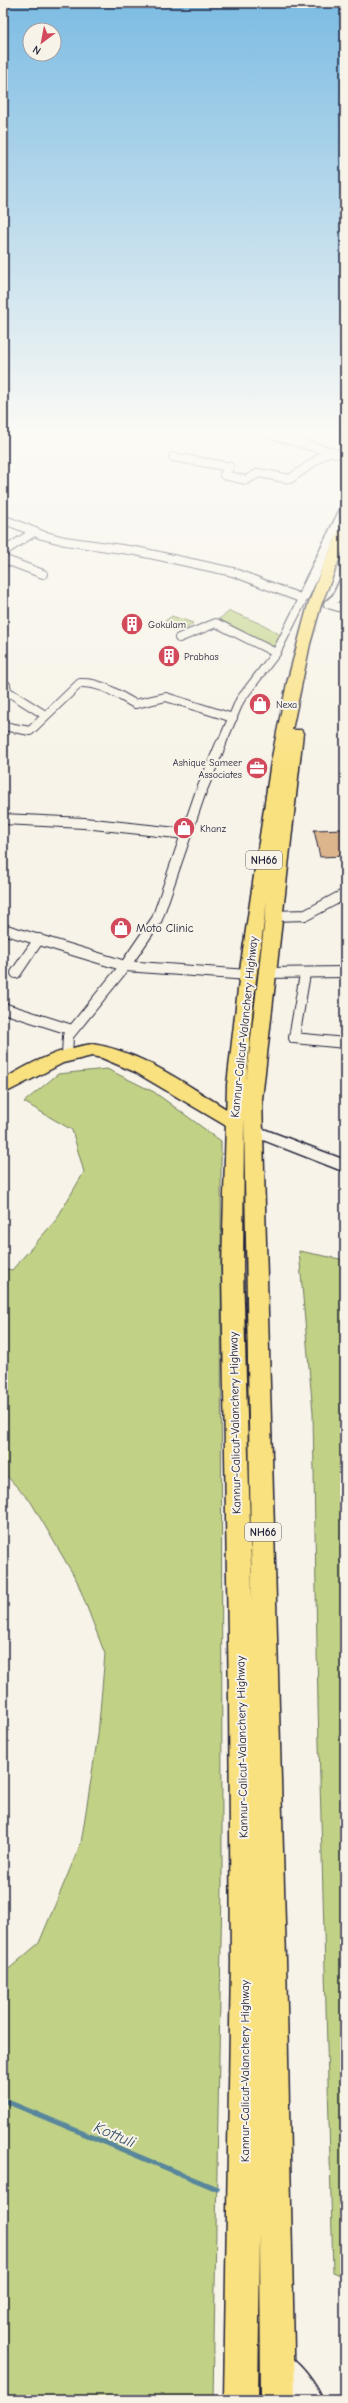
<svg xmlns="http://www.w3.org/2000/svg" width="348" height="2403" font-family="'Comic Neue',sans-serif">
<style>
.green{fill:#c1d286;stroke:#727a60}
.lines{fill:none;stroke-linecap:round;stroke-linejoin:round}
.stream{stroke:#58869c;stroke-width:5}
.building{fill:#dcb58d;stroke:#22223b}
.minor-far1-casing{stroke:#22223b;stroke-width:10}
.minor-casing{stroke:#22223b;stroke-width:12}
.tertiary-casing{stroke:#22223b;stroke-width:3}
.primary-casing{stroke:#22223b;stroke-width:3}
.trunk-casing{stroke:#22223b;stroke-width:3}
.minor-far1{stroke:#f7f3e8;stroke-width:8}
.minor{stroke:#f7f3e8;stroke-width:10}
.tertiary{fill:#f7f3e8;fill-rule:evenodd}
.primary{fill:#fae180;fill-rule:evenodd}
.trunk{fill:#fae180;fill-rule:evenodd}
.labels{text-anchor:middle;stroke-width:4;stroke-linejoin:round;paint-order:stroke}
.far-poi-label{font-size:10px;fill:#22223b;stroke:#f7f3e8;text-anchor:start}
.shield{fill:#f7f3e8;stroke:#62616f;stroke-width:1}
.shield-label{font-size:11px;font-weight:bold;fill:#22223b}
.poi-label{font-size:12px;fill:#22223b;stroke:#f7f3e8;text-anchor:start}
.street-label{font-size:12px;fill:#22223b;stroke:#f7f3e8}
.near-water-label{font-size:16px;font-style:italic;fill:#3d546b;stroke:#f7f3e8}
</style>
<rect width="100%" height="100%" fill="#f7f3e8"/>
<filter id="ink" filterUnits="userSpaceOnUse"><feTurbulence type="fractalNoise" baseFrequency=".025" numOctaves="2"/><feDisplacementMap in="SourceGraphic" scale="8" xChannelSelector="R" yChannelSelector="G"/><feConvolveMatrix kernelMatrix="1 2 1 2 8 2 1 2 1" color-interpolation-filters="sRGB"/></filter>
<g filter="url(#ink)">
<g class="green">
<path d="M230,611L266,626L282,636L273,647L219,619Z"/>
<path d="M172,616L193,623L185,630L165,621Z"/>
<path d="M107,1069L154,1092L221,1141L222,1885L213,2400H3V1974L39,1943L81,1843L98,1735L105,1654L77,1581L31,1502L3,1472V1268L12,1270L56,1220L84,1172L72,1130L24,1102L58,1074Z"/>
<path d="M299,1251L345,1260V2277L333,2272L318,1705L313,1413Z"/>
</g>
<g class="lines">
<path class="stream" d="M3,2100L217,2189"/>
</g>
<path class="building" d="M345,829V856L320,857L314,830Z"/>
<g class="lines">
<g class="minor-far1-casing">
<g id="minor-far1">
<path d="M272,435L345,456"/>
<path d="M173,457L230,467L224,475L246,480L259,473L290,479L329,451"/>
<path d="M3,519L42,535L65,541L136,551L233,572L303,599L276,653L240,700L221,745"/>
<path d="M3,552L34,532"/>
<path d="M3,559L43,574"/>
<path d="M328,604L345,609"/>
<path d="M179,638L216,623L276,653"/>
<path d="M3,683L6,685L7,691L45,715"/>
<path d="M3,726L30,731L80,683C102,682 116,694 135,704L166,697L233,718"/>
</g>
</g>
<g class="minor-casing">
<g id="minor">
<path d="M3,819L84,823L186,834"/>
<path d="M273,916L306,915L345,894"/>
<path d="M3,929L125,966L248,975"/>
<path d="M16,973L39,939"/>
<path d="M266,973L345,972"/>
<path d="M305,974L294,1038L345,1043"/>
<path d="M3,1008L72,1030"/>
<path d="M67,1055L68,1036L125,966L157,919L200,794L221,744"/>
</g>
</g>
<g class="tertiary-casing">
<g id="tertiary">
<path d="M345,506V518L308,599L300,601L298,599L302,587L340,509Z"/>
<path d="M345,577C345,589 341,610 325,606V602L333,595L340,580Z"/>
<path d="M253,1125L345,1160V1172L248,1134L246,1130L248,1126Z"/>
<path d="M282,2352C299,2359 316,2383 323,2400H294L273,2374L269,2365L273,2356Z"/>
</g>
</g>
<g class="primary-casing">
<path id="primary" d="M92,1044C146,1052 194,1091 240,1117L243,1122L240,1127L234,1129L228,1127L135,1072L102,1058L92,1056L63,1063L3,1094V1080C31,1062 59,1049 92,1044Z"/>
</g>
<g class="trunk-casing">
<path id="trunk" d="M345,527V545L321,605L310,644L292,730H301L303,733L262,1099L286,1959L295,2400H261L260,2234L258,2400H224L231,1962L229,1700L222,1268L227,1085L241,963L271,762L287,683L308,605L322,568L339,531ZM267,900L246,1082L254,994ZM244,1117L252,1603L243,1268Z"/>
</g>
<use href="#minor-far1" class="minor-far1"/>
<use href="#minor" class="minor"/>
<use href="#tertiary" class="tertiary"/>
<use href="#primary" class="primary"/>
<use href="#trunk" class="trunk"/>
</g>
</g>
<linearGradient id="sky" x2="0" y2="1"><stop stop-color="#7dbce3"/><stop offset="0.56" stop-color="#fbfaf5"/><stop offset="1" stop-color="#fbfaf5" stop-opacity="0"/></linearGradient>
<rect width="348" height="771" fill="url(#sky)"/>
<defs>
<g id="building-disc" transform="scale(1.15)"><circle r="9.5" fill="#d1495b" stroke="#f7f3e8"/><path d="M-4-6H4V6H1V3H-1V6H-4ZM-2.5-4.3h1.7v1.8h-1.7ZM.8-4.3h1.7v1.8H.8ZM-2.5-1h1.7V.8h-1.7ZM.8-1h1.7V.8H.8Z" fill="#fff"/></g>
<g id="shop-disc" transform="scale(1.15)"><circle r="9.5" fill="#d1495b" stroke="#f7f3e8"/><path d="M-5-2.5h2.3a2.7 3.5 0 0 1 5.4 0H5L5.5 6h-11ZM-1.5-2.5h3a1.5 2.3 0 0 0-3 0Z" fill="#fff"/></g>
<g id="office-disc" transform="scale(1.15)"><circle r="9.5" fill="#d1495b" stroke="#f7f3e8"/><path d="M-6-3h4V-5.5h4V-3h4V5H-6ZM-1-4.5V-3h2v-1.5ZM-6 0V1H6V0Z" fill="#fff"/></g>
</defs>
<g fill-rule="evenodd">
<use href="#building-disc" x="132" y="624"/>
<use href="#building-disc" x="169" y="656"/>
<use href="#shop-disc" x="260" y="704"/>
<use href="#office-disc" x="257" y="768"/>
<use href="#shop-disc" x="184" y="828"/>
<use href="#shop-disc" x="121" y="928"/>
</g>
<g class="labels">
<g class="far-poi-label">
<text x="148" y="628">Gokulam</text>
<text x="184" y="660">Prabhas</text>
<text x="276" y="708">Nexa</text>
<text x="242" y="766" text-anchor="end">Ashique Sameer<tspan x="242" dy="12">Associates</tspan></text>
<text x="200" y="832">Khanz</text>
</g>
<g class="shield">
<rect x="246" y="851" width="36" height="18" rx="3"/>
<rect x="245" y="1523" width="36" height="18" rx="3"/>
</g>
<g class="shield-label">
<text x="264" y="864">NH66</text>
<text x="263" y="1536">NH66</text>
</g>
<g class="poi-label">
<text x="136" y="932">Moto Clinic</text>
</g>
<g class="street-label">
<text transform="translate(244 1027) rotate(-84)" y="4">Kannur-Calicut-Valanchery Highway</text>
<text transform="translate(235 1423) rotate(-91)" y="4">Kannur-Calicut-Valanchery Highway</text>
<text transform="translate(242 1747) rotate(-91)" y="4">Kannur-Calicut-Valanchery Highway</text>
<text transform="translate(245 2071) rotate(-90)" y="4">Kannur-Calicut-Valanchery Highway</text>
</g>
<g class="near-water-label">
<text transform="translate(115 2134) rotate(23)" y="6">Kottuli</text>
</g>
</g>
<rect width="348" height="2403" fill="none" stroke="#f7f3e8" stroke-width="16"/>
<rect x="8" y="8" width="332" height="2387" fill="none" stroke="#22223b" stroke-width="1.5" filter="url(#ink)"/>
<g transform="translate(42 42) rotate(212)"><circle r="19" fill="#f7f3e8" stroke="#a29fa3"/>
<path d="M0-3L7 15L0 10L-7 15Z" fill="#d1495b"/>
<text y="-6" font-size="11" font-weight="bold" text-anchor="middle" fill="#22223b">N</text>
</g>
</svg>
